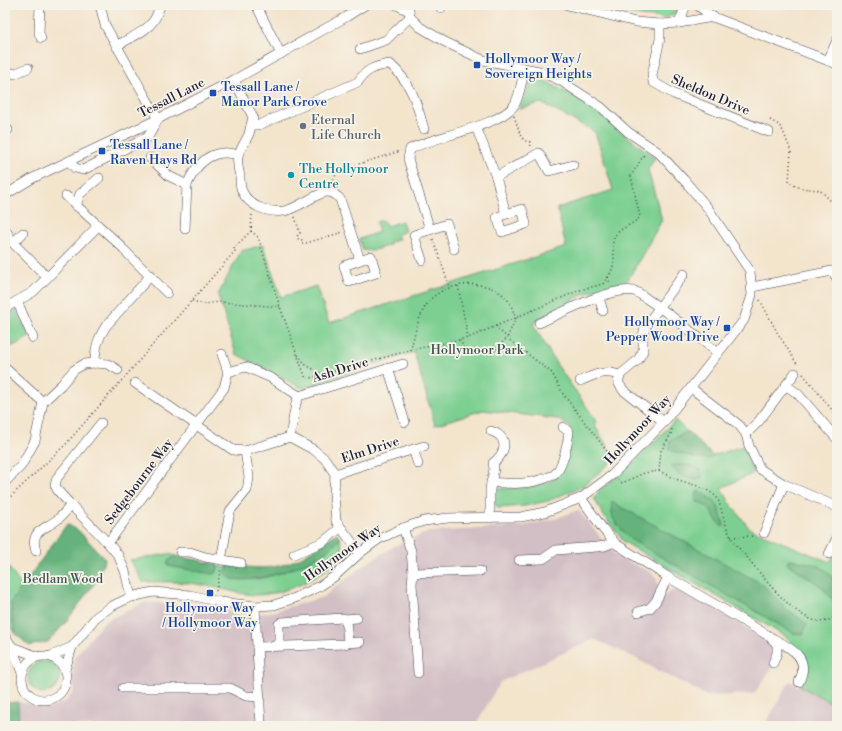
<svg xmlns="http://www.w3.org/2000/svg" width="842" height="731" font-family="'Libre Bodoni',serif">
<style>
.industrial{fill:#d2bec5}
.green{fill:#7ccf91;stroke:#4f7866}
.forest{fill:#65b27b;stroke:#446a5b}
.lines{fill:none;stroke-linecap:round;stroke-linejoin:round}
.minor-casing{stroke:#413f51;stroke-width:10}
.path{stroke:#413f51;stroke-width:1.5;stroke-dasharray:1 3;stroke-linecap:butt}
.minor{stroke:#fff;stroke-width:9}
.transit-dot{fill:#1a4fb4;stroke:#f7f3e8;stroke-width:1.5}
.worship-dot{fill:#6b7280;stroke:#f7f3e8;stroke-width:1.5}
.culture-dot{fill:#0f9aa8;stroke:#f7f3e8;stroke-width:1.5}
.labels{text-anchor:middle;stroke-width:3.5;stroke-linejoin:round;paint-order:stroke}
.transit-label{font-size:13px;fill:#164399;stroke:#f7f3e8;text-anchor:start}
.street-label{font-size:13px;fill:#22223b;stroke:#f7f3e8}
.worship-label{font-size:13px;fill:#5b616d;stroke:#f7f3e8;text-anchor:start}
.culture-label{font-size:13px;fill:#0d838f;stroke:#f7f3e8;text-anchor:start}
.park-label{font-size:13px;fill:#3d5655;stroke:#f7f3e8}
</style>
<rect width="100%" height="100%" fill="#f7f3e8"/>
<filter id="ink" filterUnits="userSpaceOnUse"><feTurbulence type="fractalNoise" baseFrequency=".025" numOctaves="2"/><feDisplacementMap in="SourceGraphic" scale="8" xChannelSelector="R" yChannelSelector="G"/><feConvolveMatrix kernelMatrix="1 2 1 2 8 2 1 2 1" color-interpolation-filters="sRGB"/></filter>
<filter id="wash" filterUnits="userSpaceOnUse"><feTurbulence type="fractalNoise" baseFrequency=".012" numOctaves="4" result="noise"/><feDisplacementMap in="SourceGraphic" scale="16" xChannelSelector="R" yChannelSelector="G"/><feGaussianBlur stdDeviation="0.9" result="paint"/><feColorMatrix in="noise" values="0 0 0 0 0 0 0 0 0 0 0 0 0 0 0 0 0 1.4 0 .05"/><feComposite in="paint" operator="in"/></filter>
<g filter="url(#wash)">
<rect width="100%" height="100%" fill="#f3e4cc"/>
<g class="industrial">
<path d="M578,510L617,557L651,572L657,579L658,587L656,595L662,598L671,591L683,589L770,642L785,649L754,694L707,696L631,656L594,639L500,682L475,726H20L19,724L18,702L50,708L66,701L74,692L72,682L74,658L104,622L145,602L215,608L246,616L275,611L323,597L360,568L394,546L429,532L523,526L554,519Z"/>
<path d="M790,681L837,707V726H764Z"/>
</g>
<g class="green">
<path d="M598,5H679L678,12L665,18L641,16Z"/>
<path d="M532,79H542L591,106L602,114L618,130L655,157L648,170L662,220L628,280L583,294L533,324L557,365L596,420L595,426L615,459L583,486L548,501L525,506L498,508L495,504L494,489C514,488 537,489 555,479L571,428L558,419L483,410L435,425L414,352L302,388L236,354L218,295L241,251L263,245L281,297L316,286L329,323L566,247L557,208L613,190L595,132L541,103L519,109Z"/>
<path d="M382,220L388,226L402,221L405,231L397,235L399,240L390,242V245L371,251L363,250L359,239L379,232L376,222Z"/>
<path d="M16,310L30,337L5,350V316Z"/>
<path d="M675,420L712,456L743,446L754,473L721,488L733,507L750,529L830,562L837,548V706L800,686L809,672L800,651L785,636L624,542L602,513L594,498L599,491L634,462Z"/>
<path d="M340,539L344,554C323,577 286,595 255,595C239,594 228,590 213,587C193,582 164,581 143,582L130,560L168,554L176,556L168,561V566L217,572L218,567H228L225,574C233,575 242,578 250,579C272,580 326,556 340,539Z"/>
<path d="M5,562L22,587L11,602L12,618L16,634L9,626L5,618Z"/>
<circle cx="44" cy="677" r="16"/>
</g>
<g class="forest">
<path d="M686,432H688L713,456L710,459L697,458L669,450L670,440Z"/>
<path d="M671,465H691L700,470L702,478L698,480C689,478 675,476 671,465Z"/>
<path d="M698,491C719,501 717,504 724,525L723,527L718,523L708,507L696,501V496Z"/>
<path d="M612,502L762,584L787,609L807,624L803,634H795L630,539C619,526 609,521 612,502Z"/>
<path d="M67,524L79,531L105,559L97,580L66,622L48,642L29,646L16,634L12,618L11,602Z"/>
<path d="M337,533L340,539C323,560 260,585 233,579C230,578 227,576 225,574L229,565C246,567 266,570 282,565C302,560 320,544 337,533Z"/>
<path d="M176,556L217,564L218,567L217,572L213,574L168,566V561Z"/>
<path d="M790,559C817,565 837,565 837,600L834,601L822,587L787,563Z"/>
<path d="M18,702L19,724L20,726H5V703Z"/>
</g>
</g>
<g filter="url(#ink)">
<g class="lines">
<g class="minor-casing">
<g id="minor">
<path d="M40,5L39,33L41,38"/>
<path d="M256,5L281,54"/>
<path d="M397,5L409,11"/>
<path d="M441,5V8"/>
<path d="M567,5L636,22L660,24L679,23L713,17L837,64"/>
<path d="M697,5L713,17"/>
<path d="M679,23L686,5"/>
<path d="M660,24V39L652,75L653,82L674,94L769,132"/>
<path d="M116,46C128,39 146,32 154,20C157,16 158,10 161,5"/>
<path d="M360,49L386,40L410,17"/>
<path d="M828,61L837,40"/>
<path d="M5,70L14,74L28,68"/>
<path d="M251,125H259L358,82C366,69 376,66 390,64C412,84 416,101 424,129"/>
<path d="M476,127L496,177L506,214"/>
<path d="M5,128L8,130"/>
<path d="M238,155C237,162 238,169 240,176C240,181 240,187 242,191C249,207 269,213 284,211C297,209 318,192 327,192C333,192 336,195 340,199L360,260"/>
<path d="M150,158L169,176L187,185C196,163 213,147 238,155L249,134L253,117L234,80"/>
<path d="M69,161L75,168L83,170L148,137L158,119L105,25L100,5"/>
<path d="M496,177L539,153L549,171L573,165"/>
<path d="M5,195L33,178L158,119L234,80L346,17L365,5"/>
<path d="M66,196L121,246"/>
<path d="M76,206L80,194L99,178"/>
<path d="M522,209L526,224L502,232L497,217Z"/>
<path d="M5,229L13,243L47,277"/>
<path d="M185,229L187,185"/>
<path d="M430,230L408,159L410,149C435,136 502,126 515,104C520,94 522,79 525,68"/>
<path d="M13,243L23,233"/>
<path d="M124,250L167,293"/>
<path d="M371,256L376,273L349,282L344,266Z"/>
<path d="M422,260L414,235L447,224L454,249"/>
<path d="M752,287L832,271L837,278"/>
<path d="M599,298L603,311"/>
<path d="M17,301L33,338"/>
<path d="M5,308L33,292L98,226"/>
<path d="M539,323C559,314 612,286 634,291C638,292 643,296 647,299C672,315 694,334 718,353"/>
<path d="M95,363C95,348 98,338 106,326L151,275"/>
<path d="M5,368L43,402"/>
<path d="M388,368L405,422"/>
<path d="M228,372L246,367L271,378L299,396"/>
<path d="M580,381C597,374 602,370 620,375"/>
<path d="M135,383L233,450L245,451L290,437L314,450L325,459L335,474L334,494L336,521L360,553"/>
<path d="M787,386L798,394L837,439"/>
<path d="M691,388L739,425L746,434L749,446L760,469L784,484L837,507"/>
<path d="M664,422L623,390L618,382L621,374L638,360L643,351V336L645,327L684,274"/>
<path d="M746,434L759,421L795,373"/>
<path d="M290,437L296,403L299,396L403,364"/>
<path d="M413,449L418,464"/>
<path d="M335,474L424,446"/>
<path d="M5,482L21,466L35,441L43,402L61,385L74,370L84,364L95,363L108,364L118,370"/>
<path d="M491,482C510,484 527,485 546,478C548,477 552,476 554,475C563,468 568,442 569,432L563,427"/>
<path d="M581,498L603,529L616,544L668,577L656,601L650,608L638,612"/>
<path d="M71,505L58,491L55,485L57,478L101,423"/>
<path d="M490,518V489L494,469L493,463C501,457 509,445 500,436C498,434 494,432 491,431"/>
<path d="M403,528L411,551L413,573L480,571"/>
<path d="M764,533L784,484"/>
<path d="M36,551C29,530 45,530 58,519C63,515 67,509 71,505L108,543"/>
<path d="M180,552H190L205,557L241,563"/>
<path d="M294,554L323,542L340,528"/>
<path d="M829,554L837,538"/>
<path d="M221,560L230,511L247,490L248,484L249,477L245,451"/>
<path d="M519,560L543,559L556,550L597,547L605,546L614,542"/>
<path d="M413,573L412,584L418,673"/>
<path d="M668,577L769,636L777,644V653L773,663"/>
<path d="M131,597L125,571L118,555L108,543L224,388L228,372L222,354"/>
<path d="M255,606L261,726"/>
<path d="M345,619L357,618"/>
<path d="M5,636L12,647L22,673"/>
<path d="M772,638C791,648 811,657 799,682"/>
<path d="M347,643L360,642"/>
<path d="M12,647L36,656"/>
<path d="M257,647L345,644L348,642L346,620L343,618L282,622L279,624V642L275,646"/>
<circle cx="44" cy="678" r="22"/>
<path d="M51,656L72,647"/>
<path d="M65,670L72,647L96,617L112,606L131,597L153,592L190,595L220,602L255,606L274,605L295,598L320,586L335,576L360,553L379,539L403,528L424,521L448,518L521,517L545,512L581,498L612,475L664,422L744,320L752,295L750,271L707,207L684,180L658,152L628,132L601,107L561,81L539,71L483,60L445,42L420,27L410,17L408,5"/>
<path d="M123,688H230L246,696L260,697"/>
</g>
</g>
<g class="path">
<path d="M827,5L837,9"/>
<path d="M514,116L521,137L527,142H530L531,147"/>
<path d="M770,120L779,125L783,131L791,151L789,182C799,189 808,189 820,190L837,207"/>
<path d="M331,183L339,170L401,151"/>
<path d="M295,217L300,233L298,234L297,237L299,240H302L303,244L343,232"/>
<path d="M251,231L258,237L280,307L306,379L411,350L468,338L580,290L603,284C609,276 614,269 614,258C614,251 611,243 615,236C621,227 633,225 640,217L631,176L645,153"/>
<path d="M433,239L450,288"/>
<path d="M608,277L610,284"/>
<path d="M458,286L468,337"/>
<path d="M760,300L777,332L797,364"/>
<path d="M192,301L203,304L220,302L280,307"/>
<path d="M496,326L507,338L552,373L563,394L614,460"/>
<path d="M460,340L464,348L471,352"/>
<path d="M411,350C414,334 420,309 433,297C452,281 489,279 506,298C511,303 513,311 516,318L507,338L491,355"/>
<path d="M298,355L306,365L324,375L325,380"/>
<path d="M803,374L837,416"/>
<path d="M659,471C664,473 670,477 676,479C691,485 707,486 718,499C722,511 725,526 731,537C736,546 744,553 750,561C765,579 812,643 837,614"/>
<path d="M618,480L622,483L644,473L659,471L661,451L671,434L672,427"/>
<path d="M5,502L66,444L236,250L234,248L251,231L252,214"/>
<path d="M731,537L755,536"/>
<path d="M216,591L221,568"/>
</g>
<use href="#minor" class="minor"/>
</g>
</g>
<g class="transit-dot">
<rect x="473" y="61" width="8" height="8" rx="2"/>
<rect x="209" y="89" width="8" height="8" rx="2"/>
<rect x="98" y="147" width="8" height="8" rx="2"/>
<rect x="723" y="324" width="8" height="8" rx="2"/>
<rect x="206" y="589" width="8" height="8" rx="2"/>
</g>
<circle class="worship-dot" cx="303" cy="126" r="4"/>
<circle class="culture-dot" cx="291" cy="175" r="4"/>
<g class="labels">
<g class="transit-label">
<text x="485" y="63">Hollymoor Way /<tspan x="485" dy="15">Sovereign Heights</tspan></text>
<text x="221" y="91">Tessall Lane /<tspan x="221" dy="15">Manor Park Grove</tspan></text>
<text x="110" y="149">Tessall Lane /<tspan x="110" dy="15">Raven Hays Rd</tspan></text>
<text x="719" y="326" text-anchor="end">Hollymoor Way /<tspan x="719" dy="15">Pepper Wood Drive</tspan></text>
<text x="210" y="612" text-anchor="middle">Hollymoor Way<tspan x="210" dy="15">/ Hollymoor Way</tspan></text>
</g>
<g class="street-label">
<text transform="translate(711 94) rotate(23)" y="5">Sheldon Drive</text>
<text transform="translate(171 97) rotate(-27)" y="5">Tessall Lane</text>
<text transform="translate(340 369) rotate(-17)" y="5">Ash Drive</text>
<text transform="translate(637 429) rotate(-47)" y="5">Hollymoor Way</text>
<text transform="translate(370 449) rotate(-18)" y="5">Elm Drive</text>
<text transform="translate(138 481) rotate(-53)" y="5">Sedgebourne Way</text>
<text transform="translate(342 552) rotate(-35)" y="5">Hollymoor Way</text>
</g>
<g class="worship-label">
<text x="311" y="124">Eternal<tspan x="311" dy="15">Life Church</tspan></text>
</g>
<g class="culture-label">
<text x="299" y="173">The Hollymoor<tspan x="299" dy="15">Centre</tspan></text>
</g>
<g class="park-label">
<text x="477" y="354">Hollymoor Park</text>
<text x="63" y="583">Bedlam Wood</text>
</g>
</g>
<rect width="842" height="731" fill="none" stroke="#f7f3e8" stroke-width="20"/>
</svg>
